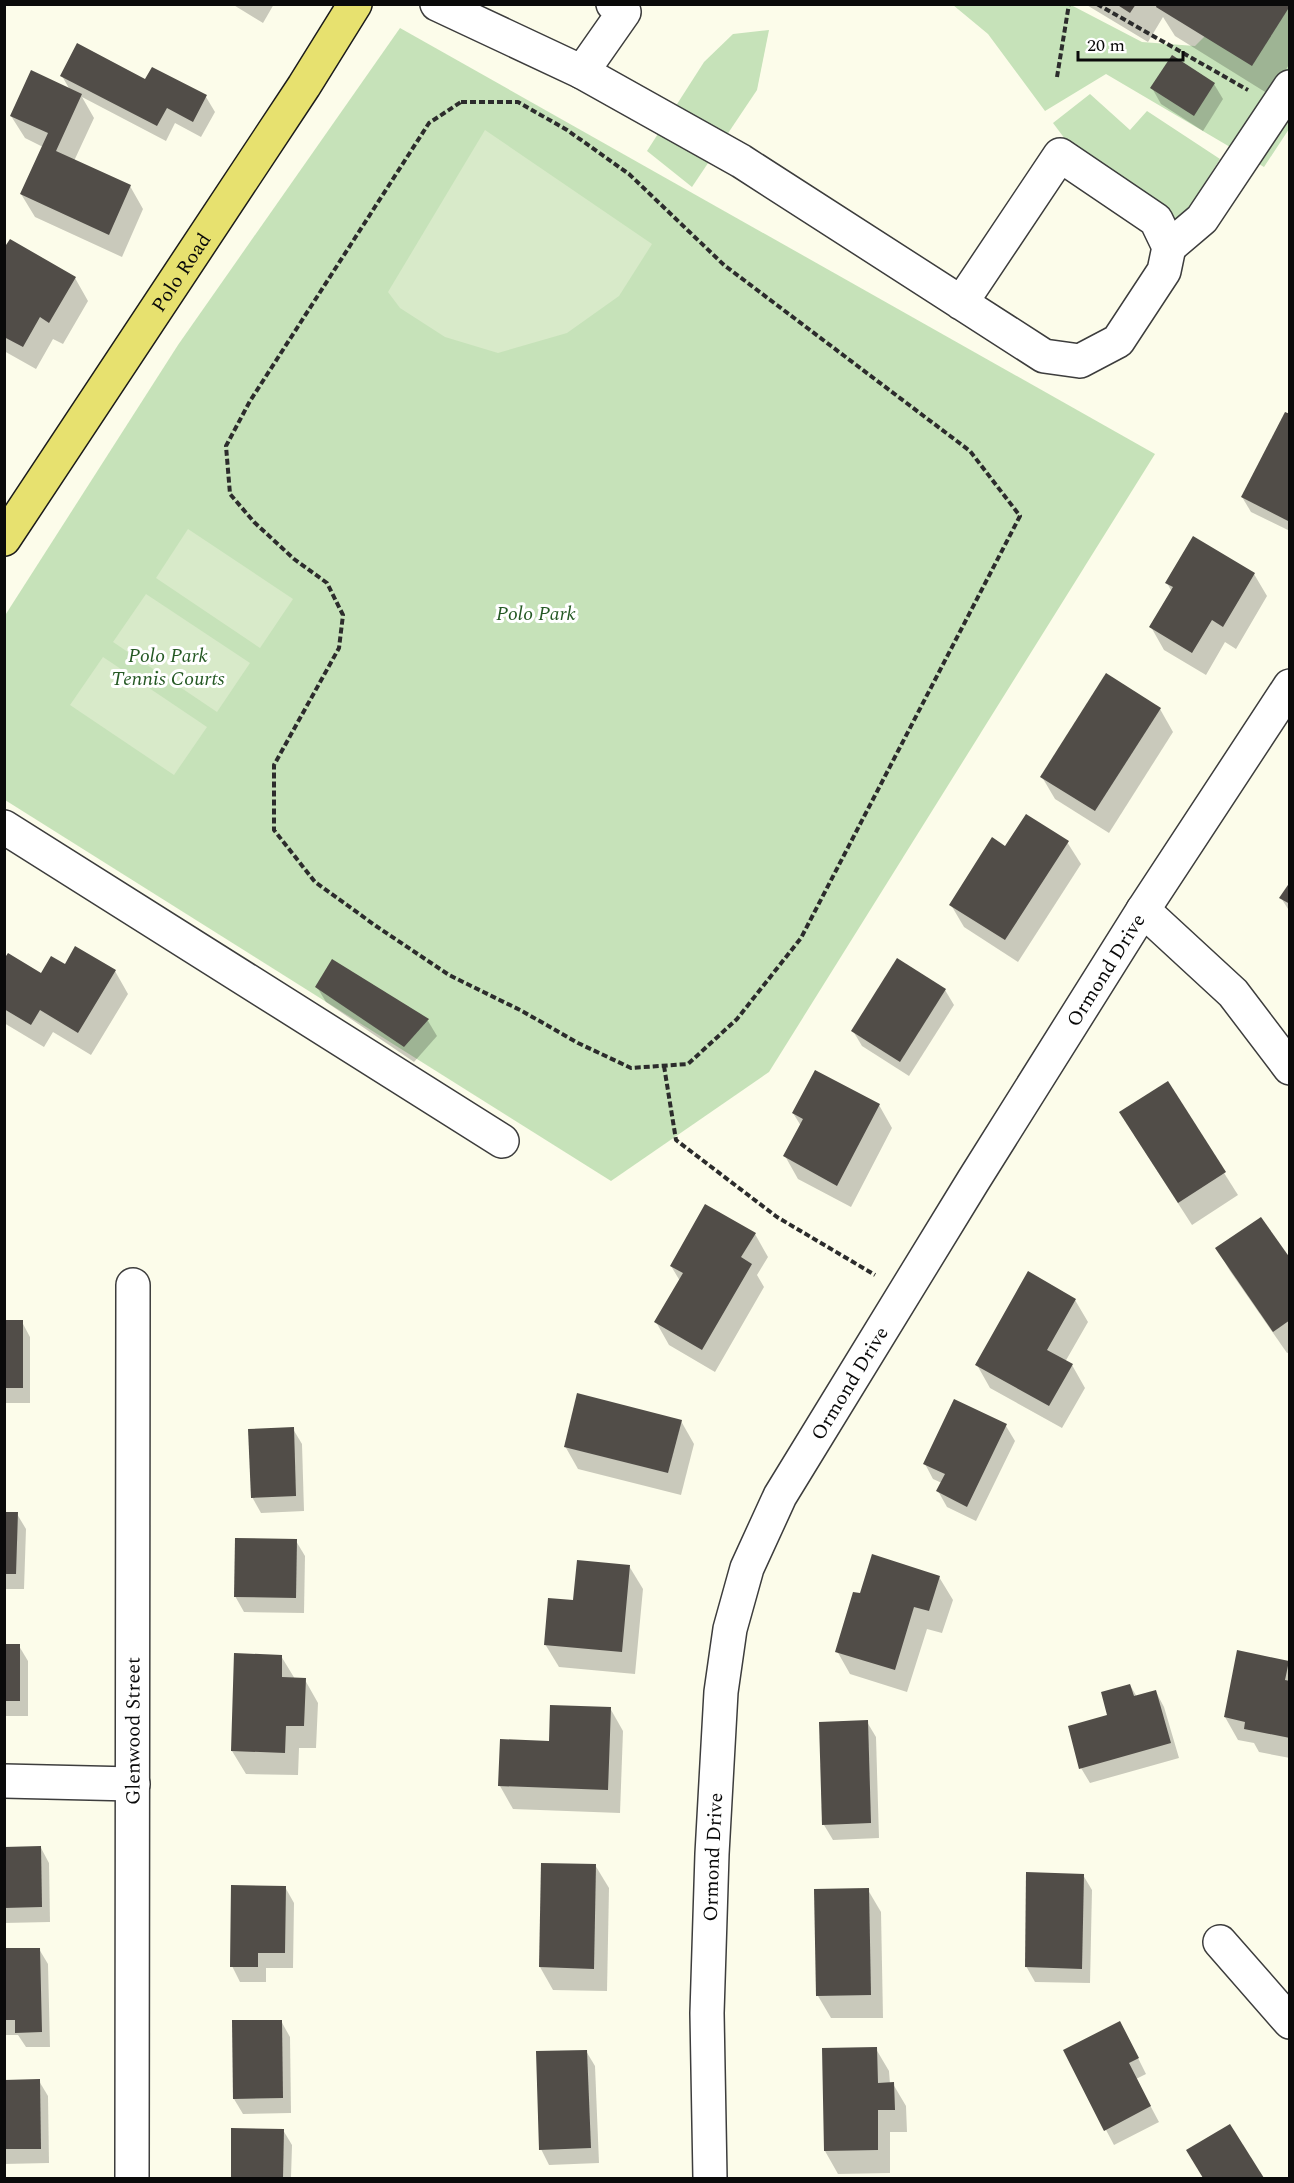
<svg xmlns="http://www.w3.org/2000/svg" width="1294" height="2183" font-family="Spectral,serif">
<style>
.green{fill:#c6e2b9}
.pitch{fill:#d8eac9}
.shadow{fill:#0003}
.building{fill:#514d48}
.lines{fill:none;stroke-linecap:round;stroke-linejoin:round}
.minor-casing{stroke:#3d3d3d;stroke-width:36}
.major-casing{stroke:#1b1b1b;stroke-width:36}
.path{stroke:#2c2c2c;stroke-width:4;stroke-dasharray:6 3;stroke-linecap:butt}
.minor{stroke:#fff;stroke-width:33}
.major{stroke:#e7e16f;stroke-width:33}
.labels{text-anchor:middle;stroke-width:6;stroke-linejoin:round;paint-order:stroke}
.street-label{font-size:20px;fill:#0a0a0a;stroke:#fff}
.park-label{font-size:20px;font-style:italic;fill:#255924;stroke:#fff}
</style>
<rect width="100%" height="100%" fill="#fcfcea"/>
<g class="green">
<path d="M953,5H1071L1142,42L1195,46L1236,5H1289V129L1264,167L1106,74L1045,111L988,34Z"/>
<path d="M400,28L1155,454L769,1072L611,1181L5,800L4,617L178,345Z"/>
<path d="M769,30L757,90L692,187L647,151L704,62L733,34Z"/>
<path d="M1090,94L1130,130L1147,111L1220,159L1179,224L1086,167L1053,123Z"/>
</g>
<g class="pitch">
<path d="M485,130L652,244L619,296L567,333L498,353L445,337L400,308L388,292Z"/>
<path d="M188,529L293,599L260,648L156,578Z"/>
<path d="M146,594L250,663L217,712L113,642Z"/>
<path d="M103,657L207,727L174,775L70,705Z"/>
</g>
<g class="shadow">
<path d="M232,4H274L263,23Z"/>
<path d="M1085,4H1290V63L1270,95L1175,36L1163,17L1148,42Z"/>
<path d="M62,76L146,81L206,97L215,112L201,137L175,123L166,141L82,97L94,118L74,161L130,186L143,209L122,257L35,217L21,194L43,147L25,138L11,116L70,90Z"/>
<path d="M1214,84L1223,99L1203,131L1161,104L1152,88Z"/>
<path d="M4,251L75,278L88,301L63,344L53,339L36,369L4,351Z"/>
<path d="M1290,416V531L1251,512L1242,497Z"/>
<path d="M1254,574L1267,596L1236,649L1225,642L1206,675L1164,650L1151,627L1172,592L1167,583Z"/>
<path d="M1160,709L1173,732L1109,833L1055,799L1042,777Z"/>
<path d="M1067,842L1081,864L1018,962L964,927L951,905Z"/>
<path d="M1290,885V912L1281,898Z"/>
<path d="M4,961L42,975L65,966L115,971L128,994L91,1055L53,1032L44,1047L4,1023Z"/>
<path d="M332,961L428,1021L437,1036L414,1062L326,1002L317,987Z"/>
<path d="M945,990L954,1005L909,1076L862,1046L853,1031Z"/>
<path d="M1167,1083L1238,1195L1192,1225L1134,1135Z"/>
<path d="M879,1105L892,1128L851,1207L798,1179L785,1156L801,1126L793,1113Z"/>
<path d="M755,1234L768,1257L757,1275L764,1287L715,1372L669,1345L656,1322L680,1281L671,1266Z"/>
<path d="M1217,1249L1290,1261V1352L1287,1353L1230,1271Z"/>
<path d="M1075,1300L1088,1322L1065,1362L1072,1365L1085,1388L1062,1428L990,1388L977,1365Z"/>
<path d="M4,1322H22L30,1337V1403H4Z"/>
<path d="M681,1421L694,1444L681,1495L578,1469L565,1446Z"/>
<path d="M1006,1426L1015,1441L976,1521L947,1507L938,1491L942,1483L933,1479L925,1464Z"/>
<path d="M293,1429L302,1444L304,1511L261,1513L252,1497Z"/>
<path d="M4,1514H17L26,1529L24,1589H4Z"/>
<path d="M296,1541L305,1556L304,1613L244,1612L235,1596Z"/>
<path d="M629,1566L643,1589L635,1674L559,1667L545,1644L575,1601Z"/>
<path d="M939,1577L953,1600L942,1633L927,1629L907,1692L850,1674L837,1651L861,1595Z"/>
<path d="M4,1646H19L28,1661V1716H4Z"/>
<path d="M281,1656L295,1679L305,1680L318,1703L316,1748H299L298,1775L246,1774L232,1751Z"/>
<path d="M1288,1662L1290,1664V1758L1259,1752L1254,1743L1238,1740L1225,1717Z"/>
<path d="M1130,1685L1137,1697L1156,1692L1164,1707L1179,1758L1090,1783L1081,1768L1109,1716Z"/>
<path d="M610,1708L623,1731L620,1813L513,1809L500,1786L550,1742Z"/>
<path d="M867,1722L876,1737L879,1838L833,1840L824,1825Z"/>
<path d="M4,1848H41L49,1863L50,1922L4,1923Z"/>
<path d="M595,1865L609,1888L607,1991L553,1990L540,1967Z"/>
<path d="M1083,1875L1092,1890L1090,1983L1035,1982L1026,1966Z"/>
<path d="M285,1887L294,1903L293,1968H266V1982H240L232,1966Z"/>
<path d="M868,1890L881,1912L883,2018H831L818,1996Z"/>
<path d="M39,1949L48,1964L50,2047H26L18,2035H6L4,2032V1950Z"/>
<path d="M281,2021L290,2037L291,2113L243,2114L234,2099Z"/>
<path d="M1128,2038L1146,2074L1136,2079L1159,2122L1114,2145L1106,2130Z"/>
<path d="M823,2049H876L889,2071L890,2084H893L906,2106L907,2132H890V2173L838,2174L825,2151Z"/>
<path d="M586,2051L595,2066L599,2163L549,2165L541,2149Z"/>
<path d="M4,2081H39L48,2096L49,2163L4,2164Z"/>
<path d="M1230,2126L1262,2178H1205L1188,2150Z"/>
<path d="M233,2129L283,2130L292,2145L291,2178H232Z"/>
</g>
<g class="building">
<path d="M1116,4H1136L1130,13Z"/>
<path d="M1157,4H1290V6L1252,66L1156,7Z"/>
<path d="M77,43L145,79L152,67L207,95L193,122L167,108L157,126L60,76Z"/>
<path d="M1172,55L1215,83L1194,116L1150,88Z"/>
<path d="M31,70L82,94L56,151L131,185L109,235L20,194L48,133L10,116Z"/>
<path d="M10,239L76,277L49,323L40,317L23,347L4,337V248Z"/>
<path d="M1285,412L1290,414V522L1241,497Z"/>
<path d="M1193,536L1255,573L1223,627L1212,620L1192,653L1149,627L1173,587L1165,583Z"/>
<path d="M1106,673L1161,708L1095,811L1040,777Z"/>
<path d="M1026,814L1069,841L1005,940L949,905L992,837L1005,846Z"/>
<path d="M1290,882V904L1279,898Z"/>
<path d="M75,946L116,970L78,1033L40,1010L31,1025L4,1009V959L8,953L41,973L51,956L65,964Z"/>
<path d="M897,958L946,989L900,1062L851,1031Z"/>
<path d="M332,959L429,1019L404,1047L315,987Z"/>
<path d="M815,1070L880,1104L837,1186L783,1156L803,1119L792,1113Z"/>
<path d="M1168,1081L1226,1172L1178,1203L1119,1112Z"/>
<path d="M705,1204L756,1233L741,1257L752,1264L702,1350L654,1322L683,1273L670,1266Z"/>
<path d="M1261,1217L1290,1258V1320L1273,1332L1215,1248Z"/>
<path d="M1028,1271L1076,1299L1047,1350L1073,1364L1049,1406L975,1365Z"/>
<rect x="4" y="1320" width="19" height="68"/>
<path d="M577,1393L682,1420L668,1473L564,1447Z"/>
<path d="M954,1399L1007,1424L967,1507L936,1491L945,1474L923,1464Z"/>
<path d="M294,1427L296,1496L251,1498L248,1429Z"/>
<path d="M4,1512H18L16,1574H4Z"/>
<path d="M235,1538L297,1539L296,1598L234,1597Z"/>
<path d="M872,1554L940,1576L929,1611L914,1607L895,1670L835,1652L853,1592L860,1593Z"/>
<path d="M577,1560L630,1565L622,1652L544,1645L548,1598L573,1600Z"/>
<rect x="4" y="1644" width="16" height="57"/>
<path d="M1237,1650L1289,1661L1285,1680L1290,1681V1738L1244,1729L1245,1722L1224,1717Z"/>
<path d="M234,1653L282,1655V1677L306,1678L304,1726H286L285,1753L231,1751Z"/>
<path d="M1130,1684L1134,1696L1156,1690L1171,1743L1079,1769L1068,1726L1107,1715L1101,1692Z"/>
<path d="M550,1705L611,1707L608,1790L498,1786L500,1739L549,1741Z"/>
<path d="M868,1720L871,1823L822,1825L819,1722Z"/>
<path d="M41,1846L42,1907L4,1908V1847Z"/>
<path d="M541,1863L596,1864L594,1969L539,1967Z"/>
<path d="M1026,1872L1084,1874L1082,1969L1025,1967Z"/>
<path d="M231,1885L286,1886L285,1953H258V1967H230Z"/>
<path d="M869,1888L871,1995L816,1996L814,1889Z"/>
<path d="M4,1948H40L42,2032L15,2033V2020H4Z"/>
<path d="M232,2020H282L283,2098L233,2099Z"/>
<path d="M1120,2021L1139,2058L1129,2063L1151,2106L1104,2131L1063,2050Z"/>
<path d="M877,2047L878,2083L894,2082L895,2110H878V2150L824,2151L822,2048Z"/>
<path d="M587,2050L591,2148L539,2150L536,2051Z"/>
<path d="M40,2079L41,2149H4V2080Z"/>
<path d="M1230,2124L1264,2178H1203L1186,2150Z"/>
<path d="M231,2128L284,2129L283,2178H231Z"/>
</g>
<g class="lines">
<g class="minor-casing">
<g id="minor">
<path d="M437,4L582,72L624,12L613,4"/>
<path d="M582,72L741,161L1044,356L1080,361L1118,341L1164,271L1169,247L1156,220L1060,155L961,303"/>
<path d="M1169,247L1202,219L1290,87"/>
<path d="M4,827L502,1141"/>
<path d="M1143,910L1233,993L1290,1068"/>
<path d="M4,1781L133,1784"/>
<path d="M1220,1942L1290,2022"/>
<path id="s1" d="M132,2178L133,1285"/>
<path id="s2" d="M710,2178L707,2013L712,1854L721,1692L730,1629L747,1568L780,1496L973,1181L1143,910L1290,686"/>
</g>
</g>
<g class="major-casing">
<g id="major">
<path id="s3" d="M4,539L304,86L355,4"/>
</g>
</g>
<g class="path">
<path d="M1097,4L1248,90"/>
<path d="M1057,77L1069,4"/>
<path d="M461,102H518L567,130L629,174L724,265L970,451L1020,516L801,938L737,1019L688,1064L631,1068L578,1043L522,1011L449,975L376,926L315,882L274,830V765L339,648L343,615L327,583L294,559L254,522L230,494L226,446L250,401L429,123Z"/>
<path d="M664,1066L676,1140L777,1217L875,1275"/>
</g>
<use href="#minor" class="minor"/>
<use href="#major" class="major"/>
</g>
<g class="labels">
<g class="street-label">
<text dy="7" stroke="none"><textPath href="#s3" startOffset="320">Polo Road</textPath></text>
<text dy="7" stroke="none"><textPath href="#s2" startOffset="1311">Ormond Drive</textPath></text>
<text dy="7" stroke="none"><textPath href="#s2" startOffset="825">Ormond Drive</textPath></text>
<text dy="7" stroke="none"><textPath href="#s1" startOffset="447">Glenwood Street</textPath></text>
<text dy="7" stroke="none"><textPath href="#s2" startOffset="321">Ormond Drive</textPath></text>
</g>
<g class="park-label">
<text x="536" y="620">Polo Park</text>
<text x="168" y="662">Polo Park<tspan x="168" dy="23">Tennis Courts</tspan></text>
</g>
</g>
<rect width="1294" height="2183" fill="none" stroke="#0a0a0a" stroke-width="12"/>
<path d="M1078 51v9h105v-9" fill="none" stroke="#0a0a0a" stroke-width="3"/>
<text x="1087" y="51" font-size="18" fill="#0a0a0a" stroke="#ffffff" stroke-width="4.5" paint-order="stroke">20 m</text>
</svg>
